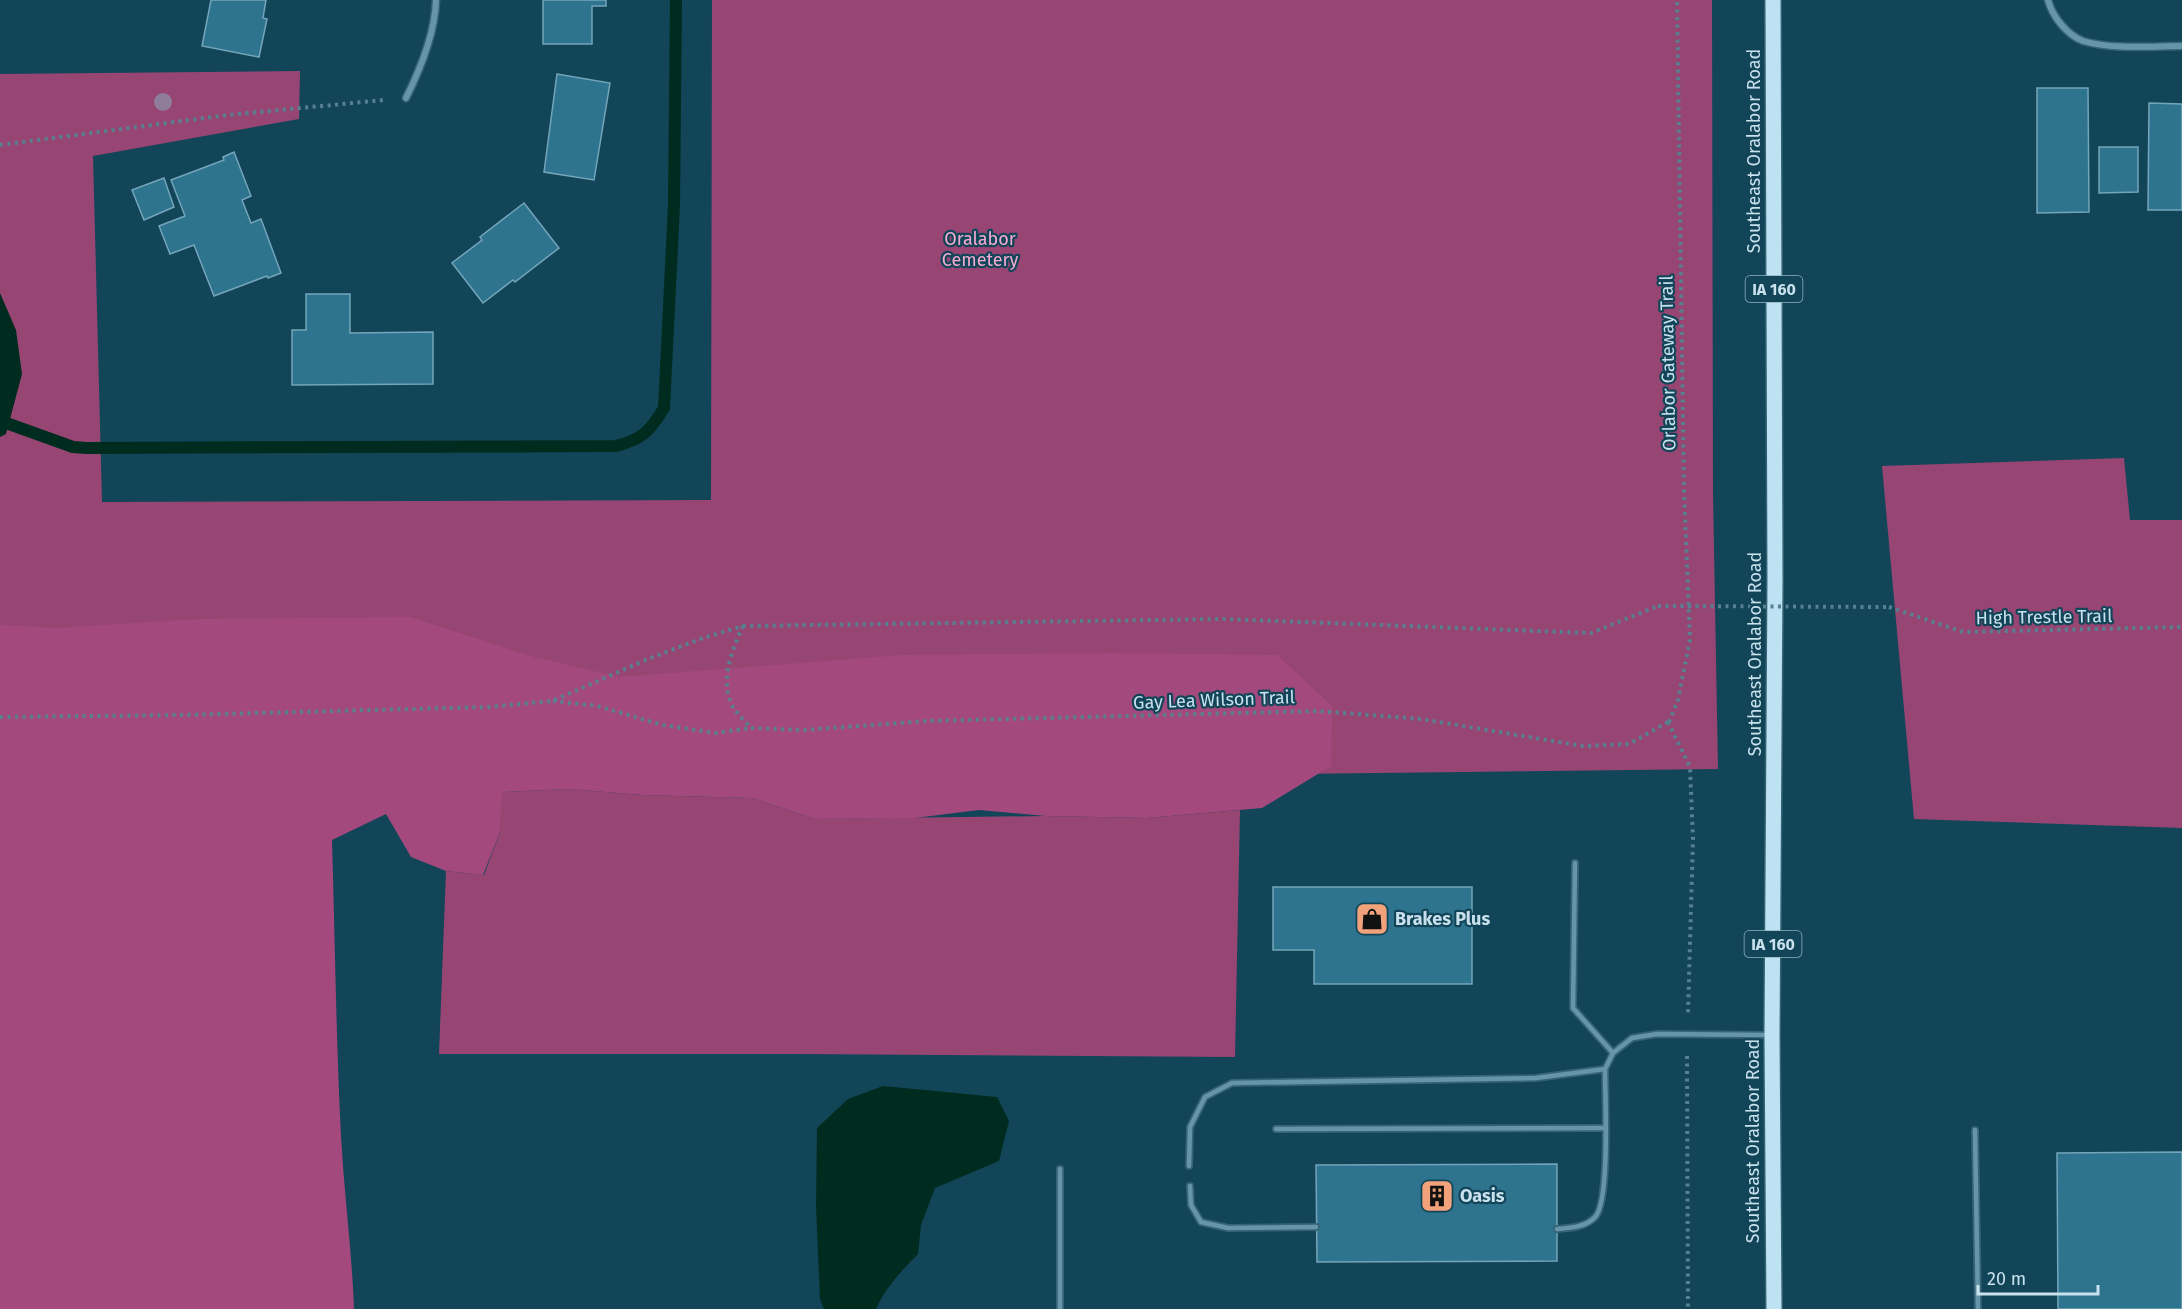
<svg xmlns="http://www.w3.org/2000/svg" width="2182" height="1309" font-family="'Fira Sans',sans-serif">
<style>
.green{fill:#974674}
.forest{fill:#a3497d}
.water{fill:#002c1f}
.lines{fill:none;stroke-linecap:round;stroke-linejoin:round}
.stream{stroke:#002c1f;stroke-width:12}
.building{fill:#2f748e;stroke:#74a5bb;stroke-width:1.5}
.lane-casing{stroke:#366476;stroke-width:8}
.street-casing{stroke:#366476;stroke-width:9}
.primary-casing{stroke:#366476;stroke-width:18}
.path{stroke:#578090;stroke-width:4;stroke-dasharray:3 4.5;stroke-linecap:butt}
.lane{stroke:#6695aa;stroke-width:4.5}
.street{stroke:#6695aa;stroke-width:6}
.primary{stroke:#bde3f3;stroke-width:15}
.path-bridge{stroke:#578090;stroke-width:4;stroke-dasharray:3 4.5;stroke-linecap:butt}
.tree{fill:#8f7d9b}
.labels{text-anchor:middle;stroke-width:4.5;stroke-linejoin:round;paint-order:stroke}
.shield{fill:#124558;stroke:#91b2c0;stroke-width:1.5}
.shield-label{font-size:16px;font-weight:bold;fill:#c8e1ed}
.street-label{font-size:18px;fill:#c8e1ed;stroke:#124558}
.park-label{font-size:18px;fill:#f5abd1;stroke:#124558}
.poi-label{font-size:18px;font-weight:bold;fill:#c8e1ed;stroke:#124558;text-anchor:start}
</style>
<rect width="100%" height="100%" fill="#124558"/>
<g class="green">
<path d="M712,0H1712L1713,493L1718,769L440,784L0,786V74L300,71L299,119L93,156L102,502L711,500Z"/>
<path d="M2124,458L2130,520H2182V828L1914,819L1882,466Z"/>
<path d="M568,789L642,795L752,798L815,819L1046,816L1147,818L1240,810L1235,1057L799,1054H439L446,871L484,875L500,832L501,792Z"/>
</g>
<path class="forest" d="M410,617L537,658L620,677L903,655L1110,653L1277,655L1332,706L1331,766L1262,808L1147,818L1046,816L979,810L915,818L815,819L752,798L642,795L568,789L502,792L500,832L483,875L446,871L411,857L386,814L332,840C335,939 336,1038 341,1136C344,1194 352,1251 354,1309H0V625L56,628L200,619Z"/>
<g class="water">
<path d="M0,293L16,330L22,374L6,434L0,437Z"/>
<path d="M883,1086L997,1097L1009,1121L999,1161L935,1188L921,1225L918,1254C901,1271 886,1287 876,1309H824L820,1299L816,1206L817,1128L848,1099Z"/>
</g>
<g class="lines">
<path class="stream" d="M9,424L73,447L86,448L616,446C643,439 650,431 664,408L674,205L676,0"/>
</g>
<g class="building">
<path d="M211,0H266L263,18L267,19L259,57L202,46Z"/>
<path d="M543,0H606V6H592V44H543Z"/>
<path d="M557,74L610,83L594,180L544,172Z"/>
<path d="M2037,88H2088L2089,212L2037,213Z"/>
<path d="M2149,103L2182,104V210H2148Z"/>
<path d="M2099,147H2138V192L2099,193Z"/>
<path d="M234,152L251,196L242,200L251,223L261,219L281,273L268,278L267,276L214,296L194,245L170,254L159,226L185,216L171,180L224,160L223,157Z"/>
<path d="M164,178L174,207L144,220L132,190Z"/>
<path d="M524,203L559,248L515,282L513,280L483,303L452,263L482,240L480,237Z"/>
<path d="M306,294H350V333L433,332V384L292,385V330H306Z"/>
<path d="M1273,887H1472V984H1314V950H1273Z"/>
<path d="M2182,1152V1309H2058L2057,1153Z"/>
<path d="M1557,1164V1261L1317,1262L1316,1165Z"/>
</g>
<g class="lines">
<g class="lane-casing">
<g id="lane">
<path d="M1575,863L1573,1008L1613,1053"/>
<path d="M1276,1129L1605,1128"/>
<path d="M1975,1130L1978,1309"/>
<path d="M1189,1166L1190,1127L1205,1097L1232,1083L1536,1078L1605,1069"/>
<path d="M1060,1169V1309"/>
<path d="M1190,1186L1191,1205L1201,1222L1228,1228L1316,1227"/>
<path d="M1557,1229C1571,1228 1587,1227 1596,1216C1610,1197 1605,1096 1605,1069L1613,1053L1632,1038L1657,1034L1769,1035"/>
</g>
</g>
<g class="street-casing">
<g id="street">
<path d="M2048,0C2052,16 2067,35 2083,41C2113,50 2152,46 2182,46"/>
<path d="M406,98C421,68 435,34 436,0"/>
</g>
</g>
<g class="primary-casing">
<path id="primary" d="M1773,0L1775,579L1772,1035L1774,1309"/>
</g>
<g class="path">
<path d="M0,145L228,115L384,100"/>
<path d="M1889,607L1963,632L2182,627"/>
<path d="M743,626C732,650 719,681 733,707C737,714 746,722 751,728L804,730L927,721L1318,711L1421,719L1583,746L1629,744L1668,722"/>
<path d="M553,701L597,706L663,725L715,733L751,728"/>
<path d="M0,717L181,715L488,707L552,701L648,659L703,638L743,626L1223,619L1591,633L1658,606"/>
<path d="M1668,722L1690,767L1693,839L1688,1013"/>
<path d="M1669,722L1678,700L1690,640L1684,490L1677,0"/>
<path d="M1687,1056L1688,1309"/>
</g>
<use href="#lane" class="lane"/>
<use href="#street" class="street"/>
<use href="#primary" class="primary"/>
<path class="path-bridge" d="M1658,606L1889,607"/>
</g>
<circle class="tree" cx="163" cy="102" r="9"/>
<defs>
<g id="shop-square" transform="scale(1.725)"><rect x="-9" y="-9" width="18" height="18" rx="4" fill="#f1a27b" stroke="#124558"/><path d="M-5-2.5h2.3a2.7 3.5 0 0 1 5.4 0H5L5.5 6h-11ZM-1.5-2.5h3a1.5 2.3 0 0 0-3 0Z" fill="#111"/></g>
<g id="building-square" transform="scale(1.725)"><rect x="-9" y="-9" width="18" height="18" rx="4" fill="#f1a27b" stroke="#124558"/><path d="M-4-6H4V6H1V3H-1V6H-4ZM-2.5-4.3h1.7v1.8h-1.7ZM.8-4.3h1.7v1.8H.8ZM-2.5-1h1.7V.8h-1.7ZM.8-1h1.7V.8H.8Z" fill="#111"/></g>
</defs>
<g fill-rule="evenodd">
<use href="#shop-square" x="1372" y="919"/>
<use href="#building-square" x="1437" y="1196"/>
</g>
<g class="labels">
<g class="shield">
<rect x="1745.5" y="276" width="57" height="26" rx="4.5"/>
<rect x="1744.5" y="931" width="57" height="26" rx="4.5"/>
</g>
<g class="shield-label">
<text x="1774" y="295">IA 160</text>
<text x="1773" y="950">IA 160</text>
</g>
<g class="street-label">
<text transform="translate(1754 151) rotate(-90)" y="6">Southeast Oralabor Road</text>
<text transform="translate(1668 363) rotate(-91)" y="6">Orlabor Gateway Trail</text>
<text transform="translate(2044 617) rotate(-1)" y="6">High Trestle Trail</text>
<text transform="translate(1755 654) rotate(-90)" y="6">Southeast Oralabor Road</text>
<text transform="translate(1214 700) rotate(-2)" y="6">Gay Lea Wilson Trail</text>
<text transform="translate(1753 1141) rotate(-90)" y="6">Southeast Oralabor Road</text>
</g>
<g class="park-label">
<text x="980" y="245">Oralabor<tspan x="980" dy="21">Cemetery</tspan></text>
</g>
<g class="poi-label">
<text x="1395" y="925">Brakes Plus</text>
<text x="1460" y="1202">Oasis</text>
</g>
</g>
<path d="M1978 1285v9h120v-9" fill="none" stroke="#c8e1ed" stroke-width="3"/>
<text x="1987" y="1285" font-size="18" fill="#c8e1ed" stroke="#124558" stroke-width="4.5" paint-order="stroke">20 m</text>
</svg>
